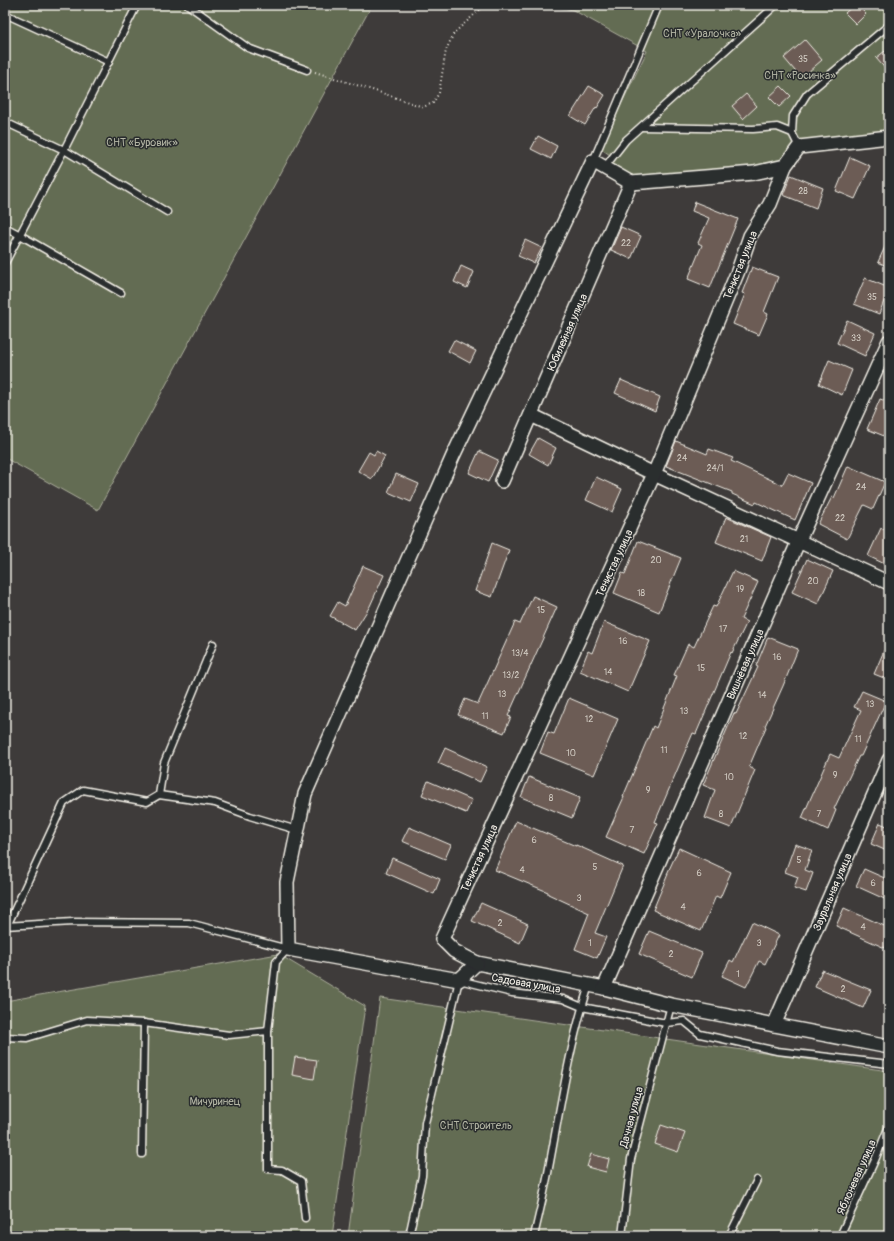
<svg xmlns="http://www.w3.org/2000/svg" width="894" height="1241" font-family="Pangolin,sans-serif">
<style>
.green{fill:#646c52;stroke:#acae9d}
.building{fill:#6c5b55;stroke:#f4f1e8}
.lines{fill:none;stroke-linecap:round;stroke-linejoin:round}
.lane-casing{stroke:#f4f1e8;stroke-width:9}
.street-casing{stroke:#f4f1e8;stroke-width:16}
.path{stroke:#f4f1e8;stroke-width:2;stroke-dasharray:1 3;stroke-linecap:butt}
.lane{stroke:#2a2d2e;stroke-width:6}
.street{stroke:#2a2d2e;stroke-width:13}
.labels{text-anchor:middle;stroke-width:3;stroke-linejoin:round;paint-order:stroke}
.number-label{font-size:9px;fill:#d2ccc3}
.park-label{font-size:11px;fill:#b3b5a4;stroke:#2a2d2e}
.street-label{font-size:11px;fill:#f4f1e8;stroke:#2a2d2e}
</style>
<rect width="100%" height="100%" fill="#3e3b3a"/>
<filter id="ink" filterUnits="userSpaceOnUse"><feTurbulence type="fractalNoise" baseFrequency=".025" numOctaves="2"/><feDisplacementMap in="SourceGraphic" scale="8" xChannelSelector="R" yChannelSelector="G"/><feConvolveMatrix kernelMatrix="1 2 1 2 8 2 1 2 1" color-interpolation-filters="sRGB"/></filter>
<g filter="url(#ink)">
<g class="green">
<path d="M5,5H372L98,510L5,458Z"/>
<path d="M548,5H889V133L790,147L782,163L633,181L614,167L610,155L600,148L647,51L573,10Z"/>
<path d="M278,954L365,1006L332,1236H5V1001Z"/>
<path d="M380,998L889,1071V1236H348Z"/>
</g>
<g class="building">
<path d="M854,5H857L866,14L856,24L845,13Z"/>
<path d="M805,40L822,60L801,78L784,58Z"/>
<path d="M889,48V73L876,58Z"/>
<path d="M589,86L605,95L597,108L596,107L585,125L570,116Z"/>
<path d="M781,86L791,96L779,107L769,97Z"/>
<path d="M746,94L757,106L743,119L732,106Z"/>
<path d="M538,136L557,146L551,159L531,149Z"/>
<path d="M850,157L870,166L855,199L836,191Z"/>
<path d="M791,175L823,188L816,208L783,195Z"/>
<path d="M695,202L738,219L710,288L688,279L702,245L698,243L709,218L692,211Z"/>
<path d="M621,227L641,236L631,259L611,250Z"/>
<path d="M889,238V267L878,262Z"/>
<path d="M525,240L542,248L534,263L518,256Z"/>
<path d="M461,266L474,272L467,288L454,282Z"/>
<path d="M752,267L778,277L764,312L768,314L759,335L733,324L745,294L742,293Z"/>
<path d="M865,278L889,288L879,314L854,304Z"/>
<path d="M847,320L875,333L865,356L837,343Z"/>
<path d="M454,340L476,351L470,363L448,351Z"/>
<path d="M829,360L852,370L842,395L819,384Z"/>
<path d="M621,380L660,397L655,411L615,393Z"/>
<path d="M880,399L889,402V438L867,429Z"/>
<path d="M538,438L556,448L548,465L529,454Z"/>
<path d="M676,441L707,454L709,449L733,458L731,461L782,485L788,473L811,483L795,520L756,502L755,504L732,494V492L666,466Z"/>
<path d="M376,451L385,456L372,479L358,471L369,452L374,455Z"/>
<path d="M479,451L498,460L488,482L469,473Z"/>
<path d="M848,466L885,482L873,509L864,505L847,539L818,524L832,497L834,498Z"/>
<path d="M396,474L419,484L411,502L388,492Z"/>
<path d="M596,477L622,489L612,512L586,500Z"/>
<path d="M726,517L771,537L762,561L716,542Z"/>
<path d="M881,528L889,532V566L868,556Z"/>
<path d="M638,541L681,558L659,612L614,593L622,573L625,574Z"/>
<path d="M492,543L509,550L492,597L475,591Z"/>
<path d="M807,559L833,571L818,604L792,592Z"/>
<path d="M363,566L384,575L370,606L355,630L330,616L338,602L345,606Z"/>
<path d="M733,571L758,582L741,619L747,622L732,653L731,652L696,734L693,733L655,822L658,823L644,854L606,837L624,797H623L653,726L656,728L677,676L674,675L688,644L694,647L713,606L716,607Z"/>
<path d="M533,596L557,607L508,716L511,717L504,733L458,715L465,699L478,704L515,622L520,624Z"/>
<path d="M604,622L650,641L628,692L580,671L588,651L592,653Z"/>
<path d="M768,637L798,649L783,686L765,726L766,727L749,767L755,770L731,828L705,818L715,790L703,785L734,713L736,714L758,667L756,666Z"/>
<path d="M889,639V680L874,674Z"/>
<path d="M862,691L886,701L861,756H859L834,809L836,810L828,830L802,818L830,754L839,758L861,710L854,707Z"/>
<path d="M569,698L618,719L594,775L540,753L548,732L554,734Z"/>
<path d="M445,748L487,767L480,782L438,763Z"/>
<path d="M529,777L580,798L572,818L521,797Z"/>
<path d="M428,781L472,800L466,813L422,795Z"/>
<path d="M516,821L576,846V845L623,866L595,933L606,937L597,958L575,949L589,913L548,894V892L495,870Z"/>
<path d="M880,823L889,827V852L871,844Z"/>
<path d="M409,827L451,845L445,859L402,841Z"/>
<path d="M795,844L812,850L805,870L813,873L806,892L794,888L798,877L785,872Z"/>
<path d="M679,848L731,872L720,898L716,896L701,931L653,910L668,874H667Z"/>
<path d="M392,858L440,879L434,894L386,873Z"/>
<path d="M864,869L889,880V901L856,886Z"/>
<path d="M481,903L528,924L520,943L472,921Z"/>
<path d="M844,908L889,928V937L885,948L836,926Z"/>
<path d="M752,922L779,935L765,964L759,961L746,987L722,976L730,960L733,962Z"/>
<path d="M649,931L702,953L692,977L639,954Z"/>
<path d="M822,970L871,990L863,1008L815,987Z"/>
<path d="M295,1057L317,1060L314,1079L292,1075Z"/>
<path d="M661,1125L685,1133L678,1152L655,1144Z"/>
<path d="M591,1154L609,1159L606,1172L587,1167Z"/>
</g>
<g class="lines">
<g class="lane-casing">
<g id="lane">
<path d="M188,5L248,48L307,70"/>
<path d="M5,14L109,62"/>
<path d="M5,122L64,150L167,212"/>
<path d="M642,127L753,129L777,127L792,133"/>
<path d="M799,147L792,133L793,116L807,94L889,25"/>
<path d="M593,161L659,5"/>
<path d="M604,168L626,140L776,5"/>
<path d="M5,227L20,235L121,293"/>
<path d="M5,263L64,150L137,5"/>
<path d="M159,795L164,763L213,644"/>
<path d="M5,926L73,922L189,923L288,949L276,962L268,1031"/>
<path d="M7,926L64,803L83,790L147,802L159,795L215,803L250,816L297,830"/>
<path d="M5,1037L27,1038L87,1020L144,1023L229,1035L268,1031V1169L282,1170L301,1181L305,1218"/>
<path d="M142,1154L144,1023"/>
<path d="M5,1236H9"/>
<path d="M409,1236L422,1176L425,1123L459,980L512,993L563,999L582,1007L666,1023L684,1021L700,1034L777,1051L889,1064"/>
<path d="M534,1236C539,1215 544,1194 548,1173C560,1110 569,1046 589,985"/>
<path d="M622,1236L631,1159L671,1005"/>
<path d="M729,1236L757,1180"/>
<path d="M840,1236L875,1160L889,1126"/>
</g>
</g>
<g class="street-casing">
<g id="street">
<path d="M785,166L754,173L631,183L593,161L453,456L305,794L287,882L288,949L459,980L477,963L604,988L671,1005L889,1047"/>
<path d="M531,415L654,474L889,583"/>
<path d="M502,481L631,183"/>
<path d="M477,963L454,951L442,939L654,474L738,271L750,236L770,204L785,166L799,147L889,137"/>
<path d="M604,988L799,540L889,341"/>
<path d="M774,1025L889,760"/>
</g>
</g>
<path class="path" d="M315,72L385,94L423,107L433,103L439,93L446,50L454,33L485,5"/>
<use href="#lane" class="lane"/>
<use href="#street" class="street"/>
</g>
</g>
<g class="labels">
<g class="number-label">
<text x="803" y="62">35</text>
<text x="803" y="194">28</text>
<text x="626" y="246">22</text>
<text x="872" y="300">35</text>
<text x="856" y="341">33</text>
<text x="682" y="461">24</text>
<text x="715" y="471">24/1</text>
<text x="861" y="490">24</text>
<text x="840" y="521">22</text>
<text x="744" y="542">21</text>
<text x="656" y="563">20</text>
<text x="813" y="584">20</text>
<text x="740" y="592">19</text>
<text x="641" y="596">18</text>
<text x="541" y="613">15</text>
<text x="723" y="632">17</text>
<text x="623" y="644">16</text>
<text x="520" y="656">13/4</text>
<text x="777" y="660">16</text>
<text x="701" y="671">15</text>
<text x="608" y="675">14</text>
<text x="511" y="678">13/2</text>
<text x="502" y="697">13</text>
<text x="762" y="698">14</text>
<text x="870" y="707">13</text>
<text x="684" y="714">13</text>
<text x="485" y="719">11</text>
<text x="589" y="722">12</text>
<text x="743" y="739">12</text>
<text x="858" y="742">11</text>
<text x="664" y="753">11</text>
<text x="571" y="756">10</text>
<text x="835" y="778">9</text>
<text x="729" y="780">10</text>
<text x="648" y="793">9</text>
<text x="551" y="801">8</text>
<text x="721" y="817">8</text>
<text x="819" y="817">7</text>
<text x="632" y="833">7</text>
<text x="534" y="843">6</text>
<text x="799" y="863">5</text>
<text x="595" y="870">5</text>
<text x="522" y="873">4</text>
<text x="699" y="876">6</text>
<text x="873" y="886">6</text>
<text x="579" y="901">3</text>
<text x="683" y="910">4</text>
<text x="500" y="926">2</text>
<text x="863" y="930">4</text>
<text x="590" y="946">1</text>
<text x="759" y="946">3</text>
<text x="671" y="957">2</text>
<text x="738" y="977">1</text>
<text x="843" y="992">2</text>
</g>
<g class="park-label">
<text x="702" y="37">СНТ «Уралочка»</text>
<text x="800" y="79">СНТ «Росинка»</text>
<text x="142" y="146">СНТ «Буровик»</text>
<text x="215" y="1105">Мичуринец</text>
<text x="476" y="1129">СНТ Строитель</text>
</g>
<g class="street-label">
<text transform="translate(740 265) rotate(-68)" y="4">Тенистая улица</text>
<text transform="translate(567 332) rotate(-66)" y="4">Юбилейная улица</text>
<text transform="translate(614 563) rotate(-65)" y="4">Тенистая улица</text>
<text transform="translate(745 664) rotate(-66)" y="4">Вишнёвая улица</text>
<text transform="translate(479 858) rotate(-65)" y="4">Тенистая улица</text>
<text transform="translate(832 892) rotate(-67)" y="4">Зауральная улица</text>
<text transform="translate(526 983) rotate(10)" y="4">Садовая улица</text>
<text transform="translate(631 1117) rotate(-75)" y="4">Дачная улица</text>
<text transform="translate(856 1177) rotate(-66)" y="4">Яблоневая улица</text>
</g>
</g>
<rect width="894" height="1241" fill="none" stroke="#2a2d2e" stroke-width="20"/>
<rect x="10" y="10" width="874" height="1221" fill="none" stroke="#f4f1e8" stroke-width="1.5" filter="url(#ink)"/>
</svg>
